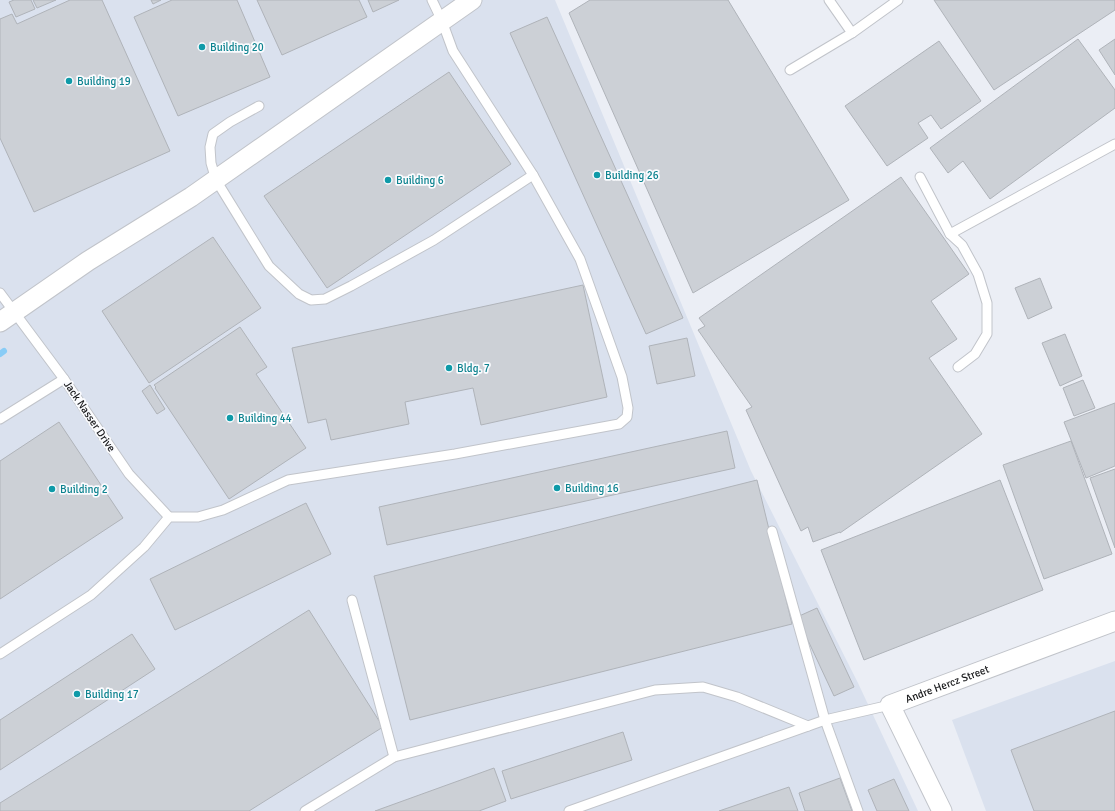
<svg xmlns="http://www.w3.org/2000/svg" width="1115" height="811" font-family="Signika,sans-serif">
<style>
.built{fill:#dae1ee}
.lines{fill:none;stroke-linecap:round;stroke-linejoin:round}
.stream{stroke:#89ccf6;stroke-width:6}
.building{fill:#ccd0d6;stroke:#afb3b9}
.lane-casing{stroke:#c1c4ca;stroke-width:11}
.street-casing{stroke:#c1c4ca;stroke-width:21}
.lane{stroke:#fff;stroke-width:9}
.street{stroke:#fff;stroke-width:19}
.culture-dot{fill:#0f9aa8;stroke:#fafbfe;stroke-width:1.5}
.labels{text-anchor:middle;stroke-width:3.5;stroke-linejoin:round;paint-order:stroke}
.culture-label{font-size:11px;fill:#0d838f;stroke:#fafbfe;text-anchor:start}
.street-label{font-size:11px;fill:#18191b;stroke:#fafbfe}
</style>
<rect width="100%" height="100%" fill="#ebeef5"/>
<g class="built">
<path d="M0,0H555L751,471L858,683L918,811H0Z"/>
<path d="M1115,661V811H986L952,720Z"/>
</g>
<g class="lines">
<path class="stream" d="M0,354L4,351"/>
</g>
<g class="building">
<path d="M14,0H31L35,9L16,17L9,2Z"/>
<path d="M33,0H56L37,8Z"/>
<path d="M70,0H102L170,151L34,212L0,138V19L12,14L17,24Z"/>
<path d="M151,0H161L153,4Z"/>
<path d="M172,0H237L270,77L178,116L134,17Z"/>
<path d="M257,0H359L367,17L282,55Z"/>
<path d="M368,0H399L373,12Z"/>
<path d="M590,0H728L849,200L693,293L569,13Z"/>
<path d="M934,0H1115V10L994,90Z"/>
<path d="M547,17L683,318L646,334L510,33Z"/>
<path d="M1078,39L1115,90V108L990,199L963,161L948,173L930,148Z"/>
<path d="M1115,39V75L1099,50Z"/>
<path d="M939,41L981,101L941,129L931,115L918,123L928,138L887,166L845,106Z"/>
<path d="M449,72L511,164L327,288L264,196Z"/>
<path d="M901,177L969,274L931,301L957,339L929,358L982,434L840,533V532L813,542L808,527L801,531L746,410L752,407L698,330L705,326L699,318Z"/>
<path d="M213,237L261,308L149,383L102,311Z"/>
<path d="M1040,278L1052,308L1028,319L1015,288Z"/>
<path d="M583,285L607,397L481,425L473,388L405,402L409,424L331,440L326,419L308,423L292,348Z"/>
<path d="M240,327L267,367L256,374L306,448L229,499L155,388L156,387L154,385Z"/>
<path d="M1065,334L1082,376L1060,386L1042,343Z"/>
<path d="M687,338L695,376L657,384L649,346Z"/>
<path d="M1083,380L1095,408L1074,416L1063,388Z"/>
<path d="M150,385L165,409L157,414L142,391Z"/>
<path d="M1115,403V466L1086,478L1064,422Z"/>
<path d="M59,422L123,518L0,599V461Z"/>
<path d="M727,431L735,468L387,545L379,507Z"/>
<path d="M1071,441L1112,554L1044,579L1003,465Z"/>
<path d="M1115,469V548L1090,478Z"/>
<path d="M757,480L792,624L410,720L374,576Z"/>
<path d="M1000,480L1043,590L864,660L821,550Z"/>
<path d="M306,503L331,554L175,630L150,579Z"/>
<path d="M817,608L854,687L834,696L797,617Z"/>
<path d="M309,610L383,727L249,811H0V803Z"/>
<path d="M132,634L155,669L0,770V720Z"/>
<path d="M1115,711V811H1034L1011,750Z"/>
<path d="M623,732L632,760L511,799L502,771Z"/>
<path d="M494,768L506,801L479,811H375Z"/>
<path d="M840,778L852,811H805L799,793Z"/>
<path d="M894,779L909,811H877L868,790Z"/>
<path d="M789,787L798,811H719Z"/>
</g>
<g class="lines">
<g class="lane-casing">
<g id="lane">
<path d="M829,0L852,33"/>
<path d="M790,70L852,33L898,0"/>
<path d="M259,106L230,122L213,134L210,147L211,163L216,180L269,266L299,294L311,300L325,299L351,286L434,240L533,175"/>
<path d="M920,177L950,234"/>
<path d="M0,293L64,379L129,474L169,517"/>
<path d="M958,367L975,354L987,334V303L978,274L962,245L950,234L1115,144"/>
<path d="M0,419L64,379"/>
<path d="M772,531L825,720L858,811"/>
<path d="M352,600L394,757"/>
<path d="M0,654L91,595L144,547L169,517H198L223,510L288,480L455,454L619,424L627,417L628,408L622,377L580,259L533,175L453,51L442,21L432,0"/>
<path d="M305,811L394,757L655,690L703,687L737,697L808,726"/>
<path d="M569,811L825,720L890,705"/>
</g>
</g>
<g class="street-casing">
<g id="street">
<path d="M0,322L88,261L191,197L472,0"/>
<path id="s1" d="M942,811L890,705L1115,621"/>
</g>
</g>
<use href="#lane" class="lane"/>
<use href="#street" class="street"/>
</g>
<g class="culture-dot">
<circle cx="202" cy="47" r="4"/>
<circle cx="69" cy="81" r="4"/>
<circle cx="597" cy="175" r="4"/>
<circle cx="388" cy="180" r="4"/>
<circle cx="449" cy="368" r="4"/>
<circle cx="230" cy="418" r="4"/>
<circle cx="557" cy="488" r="4"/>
<circle cx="52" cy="489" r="4"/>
<circle cx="77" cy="694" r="4"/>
</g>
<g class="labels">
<g class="culture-label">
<text x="210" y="51">Building 20</text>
<text x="77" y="85">Building 19</text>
<text x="605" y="179">Building 26</text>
<text x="396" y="184">Building 6</text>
<text x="457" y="372">Bldg. 7</text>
<text x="238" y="422">Building 44</text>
<text x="565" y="492">Building 16</text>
<text x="60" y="493">Building 2</text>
<text x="85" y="698">Building 17</text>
</g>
<g class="street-label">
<text transform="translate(90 416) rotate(56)" y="4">Jack Nasser Drive</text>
<text dy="4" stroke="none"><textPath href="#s1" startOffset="179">Andre Hercz Street</textPath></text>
</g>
</g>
</svg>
